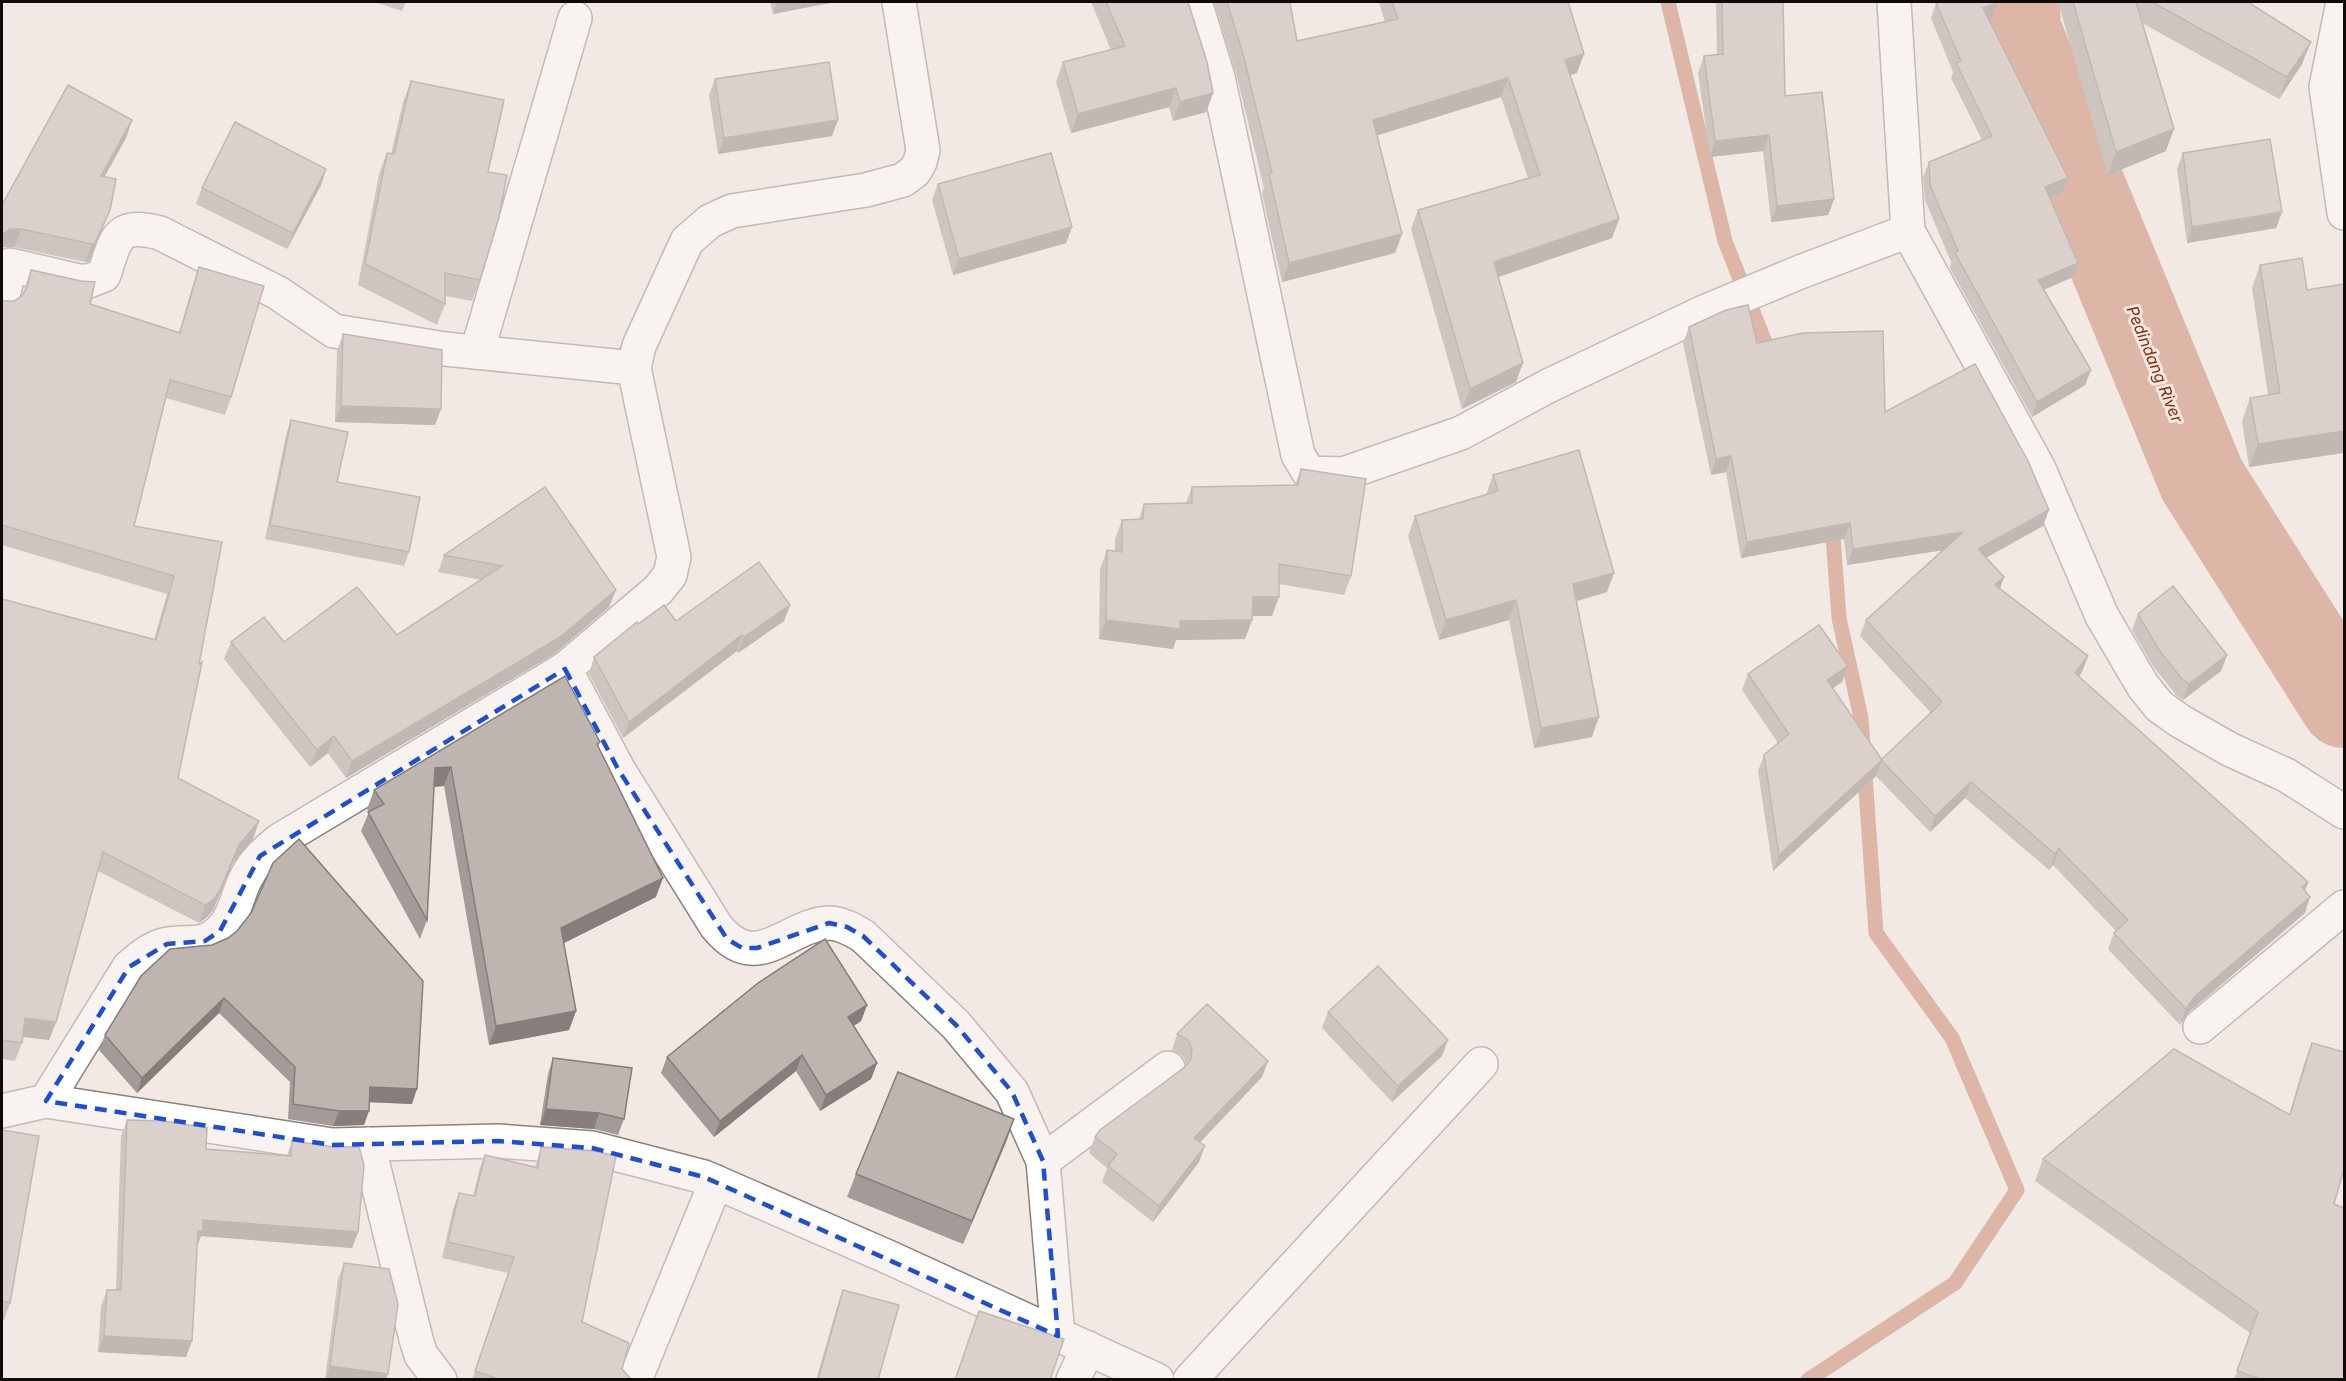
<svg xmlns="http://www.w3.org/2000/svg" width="2346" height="1381" font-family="Inter,sans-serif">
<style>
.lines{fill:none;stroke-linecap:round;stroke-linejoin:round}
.stream{stroke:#c47a5f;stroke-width:15}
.river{stroke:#c47a5f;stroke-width:88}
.minor-casing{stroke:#8b827e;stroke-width:36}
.minor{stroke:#fff;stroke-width:33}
.wall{fill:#a39b97}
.shaded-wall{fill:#857e7b}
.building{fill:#beb4b0;stroke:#857e7b;stroke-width:1.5}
.marked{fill:none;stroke:#1d4ed8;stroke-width:4.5;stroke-dasharray:12 8;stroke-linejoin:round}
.labels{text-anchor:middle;stroke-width:6;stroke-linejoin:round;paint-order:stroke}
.water-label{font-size:16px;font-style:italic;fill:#862c00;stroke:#f2e8e4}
</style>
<rect width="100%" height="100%" fill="#f2e8e4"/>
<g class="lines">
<g class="stream">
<path d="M1668,2L1725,241L1772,360"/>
<path d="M1808,1380L1955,1283L2017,1190L1952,1038L1876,933L1861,718L1839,618L1832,523"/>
</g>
<path class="river" d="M2016,2L2017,30L2202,480L2344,704"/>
<g class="minor-casing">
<g id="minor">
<path d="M1195,2L1218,77L1298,455L1309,473L1343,474L1461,433L1548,386L1704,312L1800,272L1908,231"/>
<path d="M1894,2L1908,231L2039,469L2102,616L2143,686L2159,706L2180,721L2229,749L2286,775L2344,812"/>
<path d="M2343,2L2326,87L2344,213"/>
<path d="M2,301L10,265L79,281H89L104,275C116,238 116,222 160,233L278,293L334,331L445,349L634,368L639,346L687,241L710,221L732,211L866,190L903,180L915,171L920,162L923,150L899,2"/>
<path d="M477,352L575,18"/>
<path d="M565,669L618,769L716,926C757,977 785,925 829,923C841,923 853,930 863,936L956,1025L1012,1092L1043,1161L1058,1336"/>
<path d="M2200,1027L2344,907"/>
<path d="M46,1101L129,967C140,958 153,946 168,944C189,940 202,948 220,931C235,917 237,895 246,878C254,862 266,851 280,840L565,669L658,590L670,575L674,557L634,368"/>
<path d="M2,1111L46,1101L332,1145L498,1141L592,1148L704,1177L888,1257L1157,1380"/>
<path d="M368,1144L416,1339L421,1355L440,1380"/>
<path d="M1043,1161L1168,1068"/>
<path d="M635,1380L716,1182"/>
<path d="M1073,1380L1088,1348"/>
<path d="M1190,1380L1481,1064"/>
</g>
</g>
<use href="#minor" class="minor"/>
</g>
<g class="wall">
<path d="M374,2H406L402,11Z"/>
<path d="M770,2H835L773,14Z"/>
<path d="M1091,2H1188L1213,93L1206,112L1173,121L1169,107L1071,133L1056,82L1063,62L1111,50Z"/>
<path d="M1214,2H1290L1297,41L1385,22L1379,2H1568L1577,73L1570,75L1619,219L1612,238L1498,277L1516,382L1462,409L1411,229L1418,210L1528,178L1501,97L1377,135L1402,234L1395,253L1282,282L1262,194L1264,188L1236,73Z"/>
<path d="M1716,2H1783L1785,96L1834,199L1828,215L1771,222L1763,151L1710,157L1698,73L1704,56L1717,55Z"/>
<path d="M2058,2H2248L2302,64L2279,99L2142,23L2166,151L2108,175Z"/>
<path d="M1936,3L1992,18L1988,19L2062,193L2050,198L2073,277L2043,290L2091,370L2085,385L2032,417L1950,268L1951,262L1925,200L1923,177L1929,162L1982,140L1951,78L1953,72L1931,18Z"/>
<path d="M715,79L832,136L718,154L709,95Z"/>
<path d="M411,81L488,172L480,280L472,301L445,296V304L437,325L358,285L379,174L387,153L391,154L403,102Z"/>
<path d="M132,120L126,138L104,177L103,228L89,261L85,262L14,247H4L2,249V205Z"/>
<path d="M2183,153L2282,212L2276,228L2187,243L2177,169Z"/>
<path d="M326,169L321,185L287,249L196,204L202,188Z"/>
<path d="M938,184L1072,227L1066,243L953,275L932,200Z"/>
<path d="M2260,265L2307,290L2344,284L2249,467L2242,421L2250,398L2268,395L2252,288Z"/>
<path d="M199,267L231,397L225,415L166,398L134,526L222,542L178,778L259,821L253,839L233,863L213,910L207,917L199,923L98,871L56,1022L49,1040L23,1037L22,1043L15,1061L2,1059V599L154,639L167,594L2,545V300L5,301H14L22,296L31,270L90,304L179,332L193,285Z"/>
<path d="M1689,327L1757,343L1885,412L2043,526L1986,558L2004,577L2000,588L2082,672L2079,676L2308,882L2305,891V913L2188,1013L2180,1025L2108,949L2114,933L2116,931L2053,865L2049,870L1965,798L1930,832L1876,776L1773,871L1758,771L1764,755L1778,743L1742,690L1748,674L1842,682L1833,688L1881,760L1931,713L1860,636L1866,620L1943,550L1847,565L1844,539L1741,558L1726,472L1711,475L1683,343Z"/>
<path d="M343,334L435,425L335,422L337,351Z"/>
<path d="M291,420L337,482L409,552L404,566L265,539L286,435Z"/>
<path d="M1301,469L1351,576L1344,595L1279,584L1272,616H1252V620L1245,639L1176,640L1173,649L1099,639L1100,569L1107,550L1115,551V539L1122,520L1139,519L1144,504L1186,503L1192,487L1295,485Z"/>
<path d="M1493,475L1607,592L1577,601L1592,737L1534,748L1509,620L1439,640L1408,536L1415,516L1486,495Z"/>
<path d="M545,487L609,607L554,654L346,778L328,753L310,767L224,659L231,642H284L397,635L481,580L438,572L444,555Z"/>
<path d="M790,605L784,621L738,653L737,651L623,738L589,674L594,657L638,624L676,621Z"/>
<path d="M2138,614L2227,655L2221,671L2183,700L2176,695L2153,666L2132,630Z"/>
<path d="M565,676L600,742L598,746L656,897L564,943L576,1011L569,1030L489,1045L444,786L434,787L427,920L420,939L361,831L369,812L367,809L374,790Z"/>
<path d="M170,949L412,1104L370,1102L364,1125L333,1126L288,1119L290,1082L219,1013L137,1093L99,1050L105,1035Z"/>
<path d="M867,1005L861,1021L853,1026L877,1063L871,1079L820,1111L796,1071L714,1137L661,1073L667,1057Z"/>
<path d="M1328,1012L1442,1056L1392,1102L1322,1028Z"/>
<path d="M1177,1034L1262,1077L1200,1142L1199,1162L1153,1222L1102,1182L1107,1168L1089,1153L1095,1137L1186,1065L1183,1056L1172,1050Z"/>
<path d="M2312,1043L2334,1204L2344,1380H2234L2250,1333L2035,1181L2043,1159L2289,1115L2304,1064Z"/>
<path d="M553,1058L624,1119L618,1135L594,1129L540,1125L548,1074Z"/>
<path d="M1014,1119L1006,1142L963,1244L847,1197L856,1174Z"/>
<path d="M127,1120L206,1149L287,1155L292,1141L358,1232L352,1248L201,1236L197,1246L186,1357L98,1352L101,1306L107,1290H116L121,1136Z"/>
<path d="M2,1130L10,1303L4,1320H2Z"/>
<path d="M541,1147L582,1322L622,1369L632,1380H472L508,1273L442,1258L453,1209L459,1193L473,1196L479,1171L485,1155L535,1167Z"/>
<path d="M344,1263L386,1380H325L338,1279Z"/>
<path d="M843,1290L878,1380H816L837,1307Z"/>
</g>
<g class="shaded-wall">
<path d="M777,2H835L773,14Z"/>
<path d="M1997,3L1992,18L1978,22L1983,8Z"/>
<path d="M2311,42L2302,64L2279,99L2287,77Z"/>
<path d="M1584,54L1577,73L1558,79L1565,60Z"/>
<path d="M1508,78L1501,97L1366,139L1373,120Z"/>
<path d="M1176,88L1169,107L1071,133L1078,114Z"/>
<path d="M1213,93L1206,112L1173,121L1180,102Z"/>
<path d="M132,120L126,138L95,194L101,176Z"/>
<path d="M838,120L832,136L718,154L724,138Z"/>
<path d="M2174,129L2166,151L2108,175L2116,152Z"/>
<path d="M1769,135L1763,151L1710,157L1715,141Z"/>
<path d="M326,169L321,185L287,249L293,233Z"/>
<path d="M2068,178L2062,193L2040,202L2045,187Z"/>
<path d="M1834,199L1828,215L1771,222L1777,206Z"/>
<path d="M110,210L89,261L85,262L92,244Z"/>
<path d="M2282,212L2276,228L2187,243L2192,227Z"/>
<path d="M1619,219L1612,238L1487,281L1494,262Z"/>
<path d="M1072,227L1066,243L953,275L959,259Z"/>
<path d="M10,229H21L14,247H4L2,249V237L3,234Z"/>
<path d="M1402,234L1395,253L1282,282L1289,263Z"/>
<path d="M2078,263L2073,277L2032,295L2038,280Z"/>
<path d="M1523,363L1516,382L1462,409L1470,389Z"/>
<path d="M2091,370L2085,385L2032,417L2037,402Z"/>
<path d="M341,406L441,409L435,425L335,422Z"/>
<path d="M2344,431V453L2249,467L2258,444Z"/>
<path d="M1731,456L1726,472L1711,475L1716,459Z"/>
<path d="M2049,510L2043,526L1972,565L1978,549Z"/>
<path d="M1850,523L1844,539L1741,558L1747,542Z"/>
<path d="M1963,532L1957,548L1847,565L1853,549Z"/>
<path d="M1614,573L1607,592L1566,604L1573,584Z"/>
<path d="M2004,577L1998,593L1995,585Z"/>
<path d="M616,590L609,607L554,654L346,778L352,761Z"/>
<path d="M1253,597H1279L1272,616H1246Z"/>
<path d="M1516,600L1509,620L1439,640L1446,620Z"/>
<path d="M790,605L784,621L738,653L744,637Z"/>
<path d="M1106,620L1180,621L1252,620L1245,639L1176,640L1173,649L1099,639Z"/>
<path d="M742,635L737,651L623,738L629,722Z"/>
<path d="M2227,655L2221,671L2183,700L2189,684Z"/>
<path d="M2088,656L2082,672L2069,689L2075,673Z"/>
<path d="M1848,666L1842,682L1821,696L1827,680Z"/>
<path d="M1599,717L1592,737L1534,748L1541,728Z"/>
<path d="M334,736L328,753L310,767L317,750Z"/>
<path d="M1882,760L1876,776L1773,871L1779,855Z"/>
<path d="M451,767L444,786L428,787L435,768Z"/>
<path d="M1971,782L1965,798L1930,832L1935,816Z"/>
<path d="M259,821L253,839L233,863L213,910L207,917L199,923L205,905L239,845Z"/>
<path d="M2059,849L2053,865L2049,870L2055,854Z"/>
<path d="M663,878L656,897L554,948L561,928Z"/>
<path d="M2308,882L2302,898V887Z"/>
<path d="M2310,897L2305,913L2188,1013L2180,1025L2186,1009L2194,997Z"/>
<path d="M224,998L219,1013L137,1093L142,1078Z"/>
<path d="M867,1005L861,1021L842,1034L848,1017Z"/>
<path d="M576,1011L569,1030L489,1045L496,1026Z"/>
<path d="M25,1018L56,1022L49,1040L18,1036Z"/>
<path d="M1448,1040L1442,1056L1392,1102L1398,1086Z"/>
<path d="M802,1055L796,1071L714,1137L720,1121Z"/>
<path d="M1268,1061L1262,1077L1189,1154L1194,1138Z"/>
<path d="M877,1063L871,1079L820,1111L826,1095Z"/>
<path d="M370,1087L417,1089L412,1104L365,1102Z"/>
<path d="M546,1109L599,1113L594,1129L540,1125Z"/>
<path d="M339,1111H369L364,1125L333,1126Z"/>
<path d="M1014,1119L1006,1142L963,1244L972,1221Z"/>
<path d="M1205,1146L1199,1162L1153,1222L1159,1206Z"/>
<path d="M203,1220L358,1232L352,1248L201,1236L197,1247L198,1231Z"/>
<path d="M104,1336L192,1341L186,1357L98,1352Z"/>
<path d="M330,1366L388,1374L386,1380H325Z"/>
</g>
<g class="building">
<path d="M1106,2H1188L1207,62L1213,93L1180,102L1176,88L1078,114L1063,62L1125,46Z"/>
<path d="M1227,2H1290L1297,41L1398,19L1392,2H1568L1584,54L1565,60L1619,219L1494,262L1523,363L1470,389L1418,210L1540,175L1508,78L1373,120L1402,234L1289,263L1269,174L1272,173L1243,54Z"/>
<path d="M1722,2H1783L1785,96L1822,92L1834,199L1777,206L1769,135L1715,141L1704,56L1723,54Z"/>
<path d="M1941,2H1997V3L1983,8L2068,178L2045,187L2078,263L2038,280L2091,370L2037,402L1955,253L1958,251L1930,185L1929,162L1992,136L1956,63L1961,61L1936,3Z"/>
<path d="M2073,2H2136L2174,129L2116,152Z"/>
<path d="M2152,2H2248L2311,42L2287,77Z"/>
<path d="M829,62L838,120L724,138L715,79Z"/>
<path d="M411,81L504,100L488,172L507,175L499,217L480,280L445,273V304L365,264L387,153L394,154Z"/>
<path d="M68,85L132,120L101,176L116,179L110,210L95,243L92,244L21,229H10L3,234L2,237V205Z"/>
<path d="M235,122L326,169L293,233L202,188Z"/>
<path d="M2270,139L2282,212L2192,227L2183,153Z"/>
<path d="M1051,153L1072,227L959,259L938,184Z"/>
<path d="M2302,258L2307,290L2344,284V431L2258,444L2250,398L2280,393L2260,265Z"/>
<path d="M199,267L264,286L231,397L170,380L134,526L222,542L199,664L202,662L178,778L259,821L239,845L219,892L214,899L205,905L103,852L56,1022L25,1018L22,1043L2,1040V599L156,640L174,576L2,525V300L5,301H14L22,296L27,287L31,270L81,281L95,282L90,304L180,333Z"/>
<path d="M1748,305L1757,343L1803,333L1883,331L1885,412L1975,364L2028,461L2049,510L1978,549L2004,577L1995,585L2088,656L2075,673L2308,882L2302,887L2310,897L2194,997L2186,1009L2114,933L2128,920L2059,849L2055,854L1971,782L1935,816L1881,760L1942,702L1866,620L1963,532L1853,549L1850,523L1747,542L1731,456L1716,459L1689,327L1726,310Z"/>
<path d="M343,334L442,350L441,409L341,406Z"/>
<path d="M291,420L348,432L337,482L420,497L409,552L270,525Z"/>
<path d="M1579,450L1614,573L1573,584L1599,717L1541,728L1516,600L1446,620L1415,516L1498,491L1493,475Z"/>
<path d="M1301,469L1366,479L1351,576L1279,564V597H1253L1252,620L1180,621V629L1106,620L1107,550L1122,552V520L1143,519L1144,504L1192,503V487L1298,485Z"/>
<path d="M545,487L616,590L560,637L352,761L334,736L317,750L231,642L264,617L284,642L357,587L397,635L502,566L444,555Z"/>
<path d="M759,562L790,605L744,637L742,635L629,722L594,657L637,622L638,624L664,605L676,621Z"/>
<path d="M2173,586L2227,655L2189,684L2182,679L2159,650L2138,614Z"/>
<path d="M1819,625L1848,666L1827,680L1882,760L1779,855L1764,755L1789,734L1748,674Z"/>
<path d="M565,676L600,742L597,744L663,878L561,928L576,1011L496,1026L451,767L435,768L427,920L368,812L384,804L374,790Z"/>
<path d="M299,839L423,981L417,1089L370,1087L369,1111H339L293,1104L295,1067L224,998L142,1078L105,1035L141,976L170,949L212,945L228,938L237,931L251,913L273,863Z"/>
<path d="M825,939L867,1005L848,1017L877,1063L826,1095L802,1055L720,1121L667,1057L758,983Z"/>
<path d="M1378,966L1448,1040L1398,1086L1328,1012Z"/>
<path d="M1207,1004L1268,1061L1194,1138L1205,1146L1159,1206L1108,1166L1117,1154L1095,1137L1100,1130L1185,1067L1191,1059L1192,1049L1188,1040L1177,1034Z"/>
<path d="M2312,1043L2344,1052V1169L2334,1204L2344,1208V1380H2264L2237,1371L2258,1312L2043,1159L2174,1049L2290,1115Z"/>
<path d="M553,1058L632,1068L624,1119L599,1113L546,1109Z"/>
<path d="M898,1072L1014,1119L972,1221L856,1174Z"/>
<path d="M127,1120L163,1121L207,1128L206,1149L291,1156L292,1141L335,1147H359L364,1165L358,1232L203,1220V1231H198L192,1341L104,1336L107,1290H121Z"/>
<path d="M2,1130L39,1136L10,1303L2,1301Z"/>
<path d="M541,1147L595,1151L616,1156L582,1322L629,1343L622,1369L632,1380H501L475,1371L514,1257L448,1242L459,1193L475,1196L485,1155L538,1168Z"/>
<path d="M344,1263L389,1269L398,1304L388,1374L330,1366Z"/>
<path d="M843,1290L899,1305L878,1380H818Z"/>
<path d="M979,1311L1064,1339L1050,1380H955Z"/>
</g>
<path d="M0 0H2346V1381H0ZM565,669L618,769L727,939L742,948H757L829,923L847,927L863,936L956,1025L1012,1092L1043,1161L1058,1336L704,1177L592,1148L498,1141L332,1145L46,1101L129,967L167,944L205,941L220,931L260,856Z" fill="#f2e8e4" fill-opacity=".55" fill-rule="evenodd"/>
<path class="marked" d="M565,669L618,769L727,939L742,948H757L829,923L847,927L863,936L956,1025L1012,1092L1043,1161L1058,1336L704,1177L592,1148L498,1141L332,1145L46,1101L129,967L167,944L205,941L220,931L260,856Z"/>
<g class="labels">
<g class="water-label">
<text transform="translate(2155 364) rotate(68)" y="6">Pedindang River</text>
</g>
</g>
<rect width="2346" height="1381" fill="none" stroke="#0e0b09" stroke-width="6"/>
</svg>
